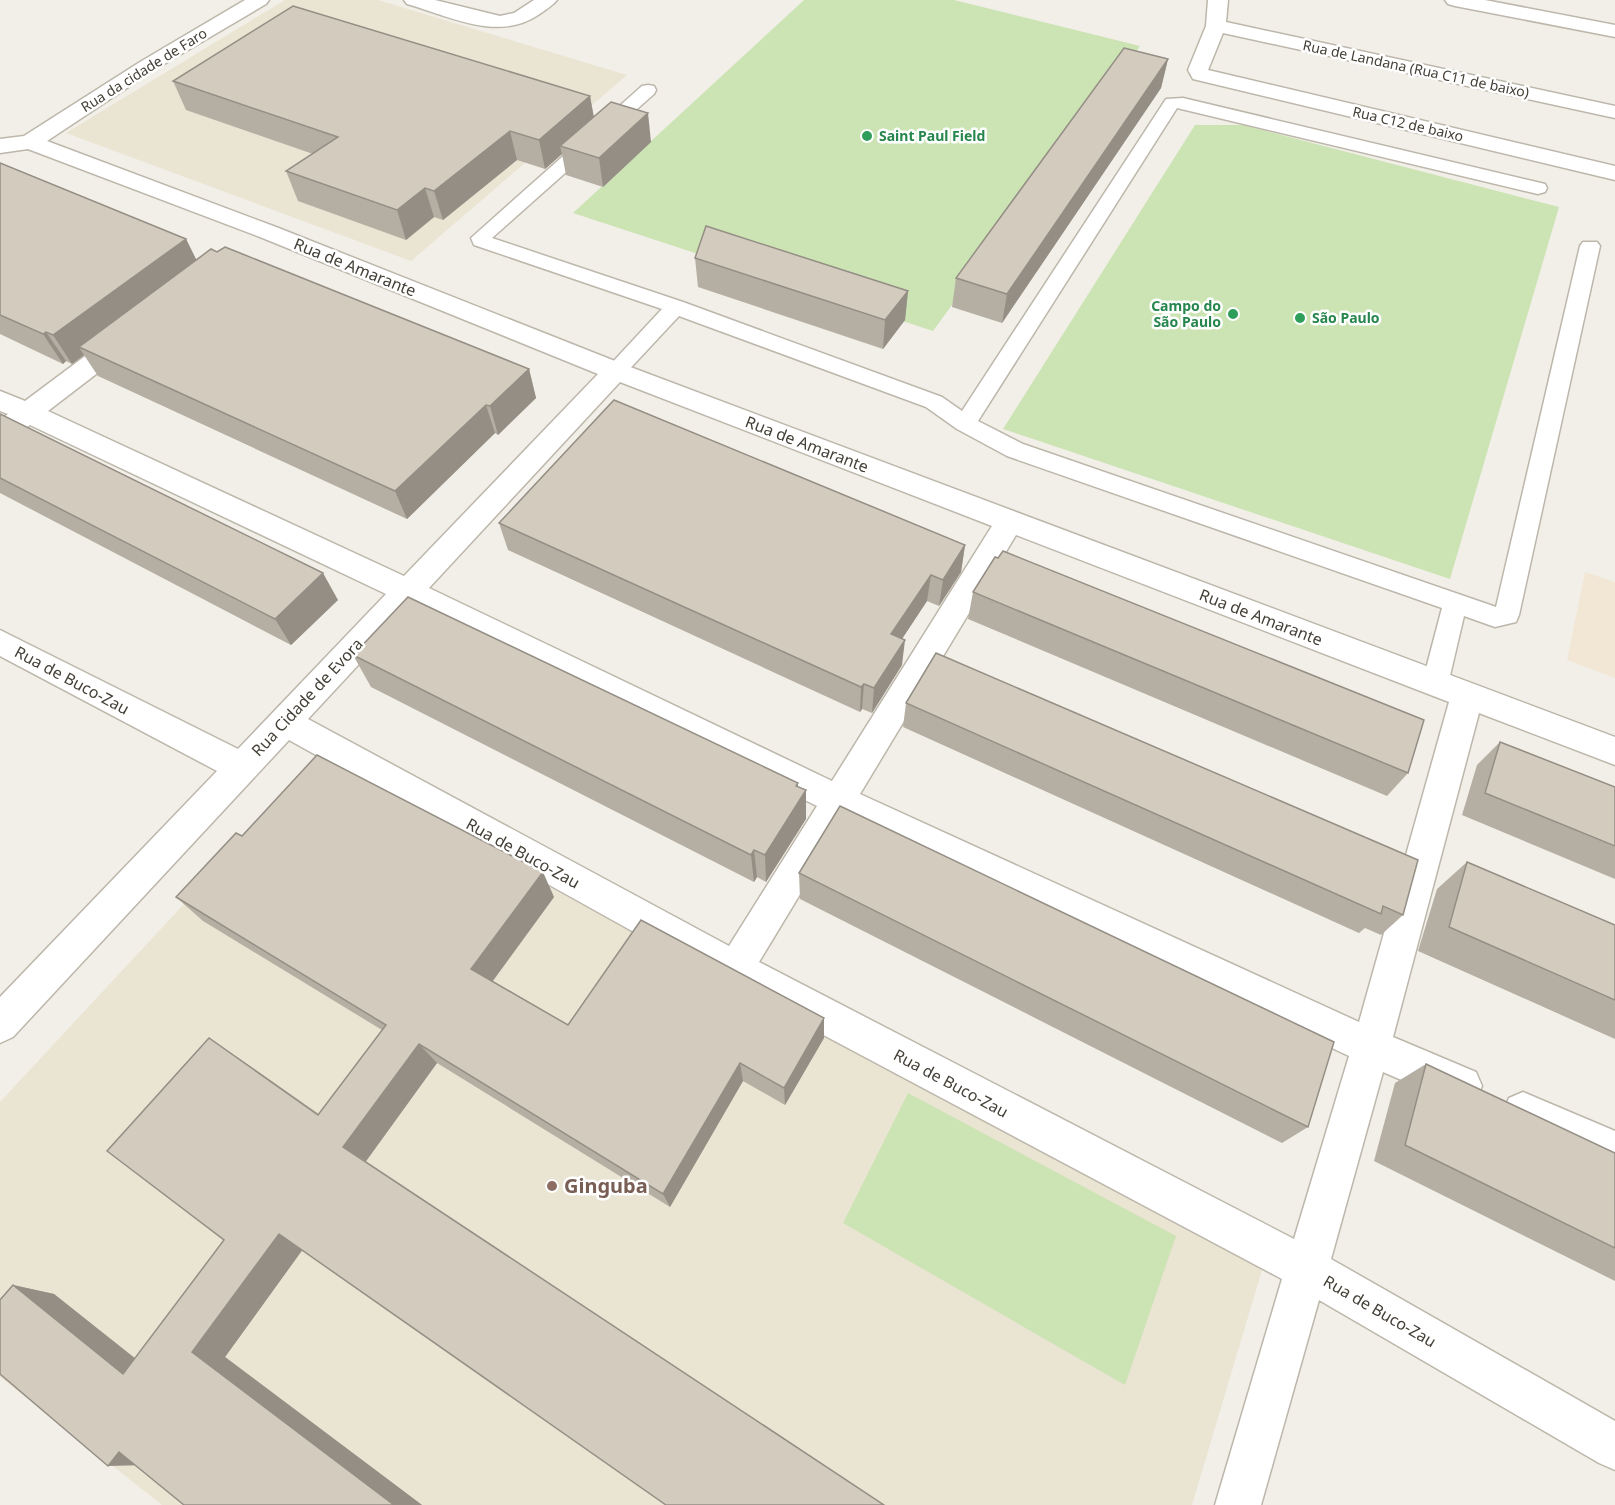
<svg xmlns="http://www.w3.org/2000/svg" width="1615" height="1505" font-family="'Noto Sans',sans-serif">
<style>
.commercial{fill:#f2e7d5}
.education{fill:#eae4d3}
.green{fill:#cce3b4}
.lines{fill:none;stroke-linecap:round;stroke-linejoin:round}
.service-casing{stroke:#bdb7ab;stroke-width:3}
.minor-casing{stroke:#bdb7ab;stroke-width:3}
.service{fill:#fff;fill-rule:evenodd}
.minor{fill:#fff;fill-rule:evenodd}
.wall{fill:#b5afa3}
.shaded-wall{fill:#948e85}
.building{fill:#d3cbbe;stroke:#948e85;stroke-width:1.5}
.leisure-dot{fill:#2e9e5b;stroke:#fff;stroke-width:2}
.education-dot{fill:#8d6e63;stroke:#fff;stroke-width:2}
.labels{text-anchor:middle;stroke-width:5;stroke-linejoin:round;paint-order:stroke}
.far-street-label{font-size:14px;fill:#454037;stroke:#fff}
.far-leisure-label{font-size:14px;font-weight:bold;fill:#27864d;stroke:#fff;text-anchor:start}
.street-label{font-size:16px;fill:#454037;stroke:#fff}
.near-education-label{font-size:20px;font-weight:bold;fill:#785e54;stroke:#fff;text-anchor:start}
</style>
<rect width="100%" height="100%" fill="#f2efe8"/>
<path class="commercial" d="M1585,572L1615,582V678L1567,660Z"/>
<g class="education">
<path d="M285,0H378L627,75L411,261L66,133Z"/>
<path d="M315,763L650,940L824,1037L1262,1270L1192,1505H162L0,1377V1102Z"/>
</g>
<g class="green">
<path d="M804,0H954L1140,46L933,331L573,213Z"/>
<path d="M1195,125H1243L1559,207L1450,579L1003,429Z"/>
<path d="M908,1093L1176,1236L1125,1385L843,1223Z"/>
</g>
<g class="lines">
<g class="service-casing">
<path id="service" d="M648,85L654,86L656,90L654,94L492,238L683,302L942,397L962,411L1166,99L1183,98L1545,184L1547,188L1545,192L1538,194L1177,108L978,421L1023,444L1496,607L1580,246L1583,242H1597L1600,246L1519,615L1516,622L1495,627L1464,616L1448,684L1444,691L1435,695L1426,691L1422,684L1442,608L1007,456L957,429L926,407L679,316L623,376L616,378L609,376L605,371L609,366L662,309L474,245L471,238L642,86Z"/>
</g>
<g class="minor-casing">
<g id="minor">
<path d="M245,0H269L266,4L154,70L47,141L276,227L625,365L1615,737V765L1479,713L1393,1037L1476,1072L1482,1086L1476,1100L1462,1106L1383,1072L1331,1259L1615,1421V1470L1599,1463L1319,1300L1261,1505H1215L1282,1279L722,981L289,740L13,1037L0,1043V997L217,771L0,656V630L238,749L386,594L30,425L10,441L0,443V420L8,414L0,411V391L25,401L116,333L125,331L134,333L138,339L134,345L48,411L404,576L598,374L260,237L28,149L0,153V139L24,136L140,62ZM620,382L992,526L832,781L429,588ZM1016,535L1449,702L1359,1022L860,794ZM412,607L817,806L729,946L308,719ZM845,820L1349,1056L1294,1239L759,962Z"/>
<path d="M404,0H435L500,16L514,13L534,0H557C552,6 545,10 538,15C498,42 449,16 407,4Z"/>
<path d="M1208,0H1228L1226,22L1615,106V118L1223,33L1208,70L1615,166V180L1193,79L1188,70L1206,26Z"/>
<path d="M1445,0H1485L1615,25V37L1455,6L1448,4Z"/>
<path d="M1523,1092L1615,1131V1171L1509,1126L1503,1112L1509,1098Z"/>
</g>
</g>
<use href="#service" class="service"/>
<use href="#minor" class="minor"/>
</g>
<g class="wall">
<path d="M1168,59L1161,88L1002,323L952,307L956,278Z"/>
<path d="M173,81L590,96L594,117L651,142L603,187L566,175L562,154L545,169L517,160L443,220L434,217L406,240L298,201L286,171L313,154L186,110Z"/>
<path d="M0,163L186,239L196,260L529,369L536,398L498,435L495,433L407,519L98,376L84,355L72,364L66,361L63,364L0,334Z"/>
<path d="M695,258L908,291L905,320L883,349L698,287Z"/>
<path d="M0,414L338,600L291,645L0,493Z"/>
<path d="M499,523L965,545L961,572L939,606L927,601L902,639V665L872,713L862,709L860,712L508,550Z"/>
<path d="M973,592L1408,773L1387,796L968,619Z"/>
<path d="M353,655L798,786L806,819L766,882L757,877L754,882L371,687Z"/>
<path d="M906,703L1403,915L1381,935L1365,928L1359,933L903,727Z"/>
<path d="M1500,742L1615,787V879L1462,815L1477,765Z"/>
<path d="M242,836L554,897L493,981L568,1025L824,1018V1038L785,1105L743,1081L670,1207L437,1063L225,1357L422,1505H184L13,1285L54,1294L135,1359L224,1240L237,1057L319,1114L382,1030L203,921L176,897Z"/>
<path d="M1467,862L1615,925V1039L1418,951L1437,889Z"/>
<path d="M799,873L1308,1127L1282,1143L800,899Z"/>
<path d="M1426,1064L1615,1153V1281L1374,1161L1395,1083Z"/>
</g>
<g class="shaded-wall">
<path d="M1168,59L1161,88L1002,323L1007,294Z"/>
<path d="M590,96L595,125L560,146L562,154L545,169L539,140Z"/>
<path d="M648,113L651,142L603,187L599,158Z"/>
<path d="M510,131L517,160L443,220L434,191Z"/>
<path d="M425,188L434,217L406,240L397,210Z"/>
<path d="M186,239L201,269L79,347L84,355L72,364L53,335Z"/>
<path d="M908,291L905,320L883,349L885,320Z"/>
<path d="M46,332L66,361L63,364L43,334Z"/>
<path d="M529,369L536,398L498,435L490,406Z"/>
<path d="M486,405L495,433L407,519L395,491Z"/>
<path d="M965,545L961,572L939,606L943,580Z"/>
<path d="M323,573L338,600L291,645L275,619Z"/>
<path d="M931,575L927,601L888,660L891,634Z"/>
<path d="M905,640L902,665L872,713L874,688Z"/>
<path d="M864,684L862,709L860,712L861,687Z"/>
<path d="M798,783V802L806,790V819L766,882L765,855Z"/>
<path d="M754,850L757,877L754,882L751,855Z"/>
<path d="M543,872L554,897L486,990L471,969Z"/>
<path d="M824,1018V1038L785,1105L784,1088Z"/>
<path d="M419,1044L437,1063L366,1161L343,1147Z"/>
<path d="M740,1063L743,1081L670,1207L663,1194Z"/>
<path d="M279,1234L306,1245L225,1357L422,1505H394L192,1352Z"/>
<path d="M13,1285L54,1294L160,1378L123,1374Z"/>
<path d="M119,1452L147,1465L108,1466Z"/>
</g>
<g class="building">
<path d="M293,6L590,96L539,140L510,131L434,191L425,188L397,210L286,171L338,137L173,81Z"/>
<path d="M1124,48L1168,59L1007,294L956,278Z"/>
<path d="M611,102L648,113L599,158L560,146Z"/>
<path d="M0,163L186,239L53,335L46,332L43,334L0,315Z"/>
<path d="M706,226L908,291L885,320L695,258Z"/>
<path d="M225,247L529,369L490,406L486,405L395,491L79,347L211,249L217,252Z"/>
<path d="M614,400L965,545L943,580L931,575L891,634L905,640L874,688L864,684L861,687L499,523Z"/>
<path d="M0,414L323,573L275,619L0,478Z"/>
<path d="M1003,551L1424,720L1408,773L973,592L995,557L998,558Z"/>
<path d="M408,597L798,783L796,786L806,790L765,855L754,850L751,855L353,655Z"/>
<path d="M936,653L1418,860L1403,915L1383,906L1381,914L906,703Z"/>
<path d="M1500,742L1615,787V846L1485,793Z"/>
<path d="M317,755L543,872L471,969L568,1025L641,920L824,1018L784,1088L740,1063L663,1194L419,1044L343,1147L884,1505H666L279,1234L192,1352L394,1505H184L119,1452L108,1466L0,1374V1300L13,1285L123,1374L224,1240L107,1151L209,1038L318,1115L386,1025L176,897L236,833L242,836Z"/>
<path d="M840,806L1334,1042L1308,1127L799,873Z"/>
<path d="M1467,862L1615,925V1000L1449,927Z"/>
<path d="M1426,1064L1615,1153V1248L1405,1145Z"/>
</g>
<g class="leisure-dot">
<circle cx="867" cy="136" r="6"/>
<circle cx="1233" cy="314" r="6"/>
<circle cx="1300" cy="318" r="6"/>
</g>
<circle class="education-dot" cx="552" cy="1186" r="6"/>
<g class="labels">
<g class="far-street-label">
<text transform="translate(1416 69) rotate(12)" y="5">Rua de Landana (Rua C11 de baixo)</text>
<text transform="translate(144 70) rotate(-32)" y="5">Rua da cidade de Faro</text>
<text transform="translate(1408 124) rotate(13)" y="5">Rua C12 de baixo</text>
</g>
<g class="far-leisure-label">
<text x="879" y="141">Saint Paul Field</text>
<text x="1221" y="311" text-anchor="end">Campo do<tspan x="1221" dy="16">São Paulo</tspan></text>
<text x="1312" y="323">São Paulo</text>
</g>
<g class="street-label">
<text transform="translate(355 267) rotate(22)" y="6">Rua de Amarante</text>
<text transform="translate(807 444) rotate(21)" y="6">Rua de Amarante</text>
<text transform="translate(1261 617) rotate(21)" y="6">Rua de Amarante</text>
<text transform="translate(72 680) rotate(28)" y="6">Rua de Buco-Zau</text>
<text transform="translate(307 697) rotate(-47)" y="6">Rua Cidade de Evora</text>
<text transform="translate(523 853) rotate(29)" y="6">Rua de Buco-Zau</text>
<text transform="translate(951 1083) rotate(28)" y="6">Rua de Buco-Zau</text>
<text transform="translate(1380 1311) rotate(30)" y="6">Rua de Buco-Zau</text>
</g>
<g class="near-education-label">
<text x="564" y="1193">Ginguba</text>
</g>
</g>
</svg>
